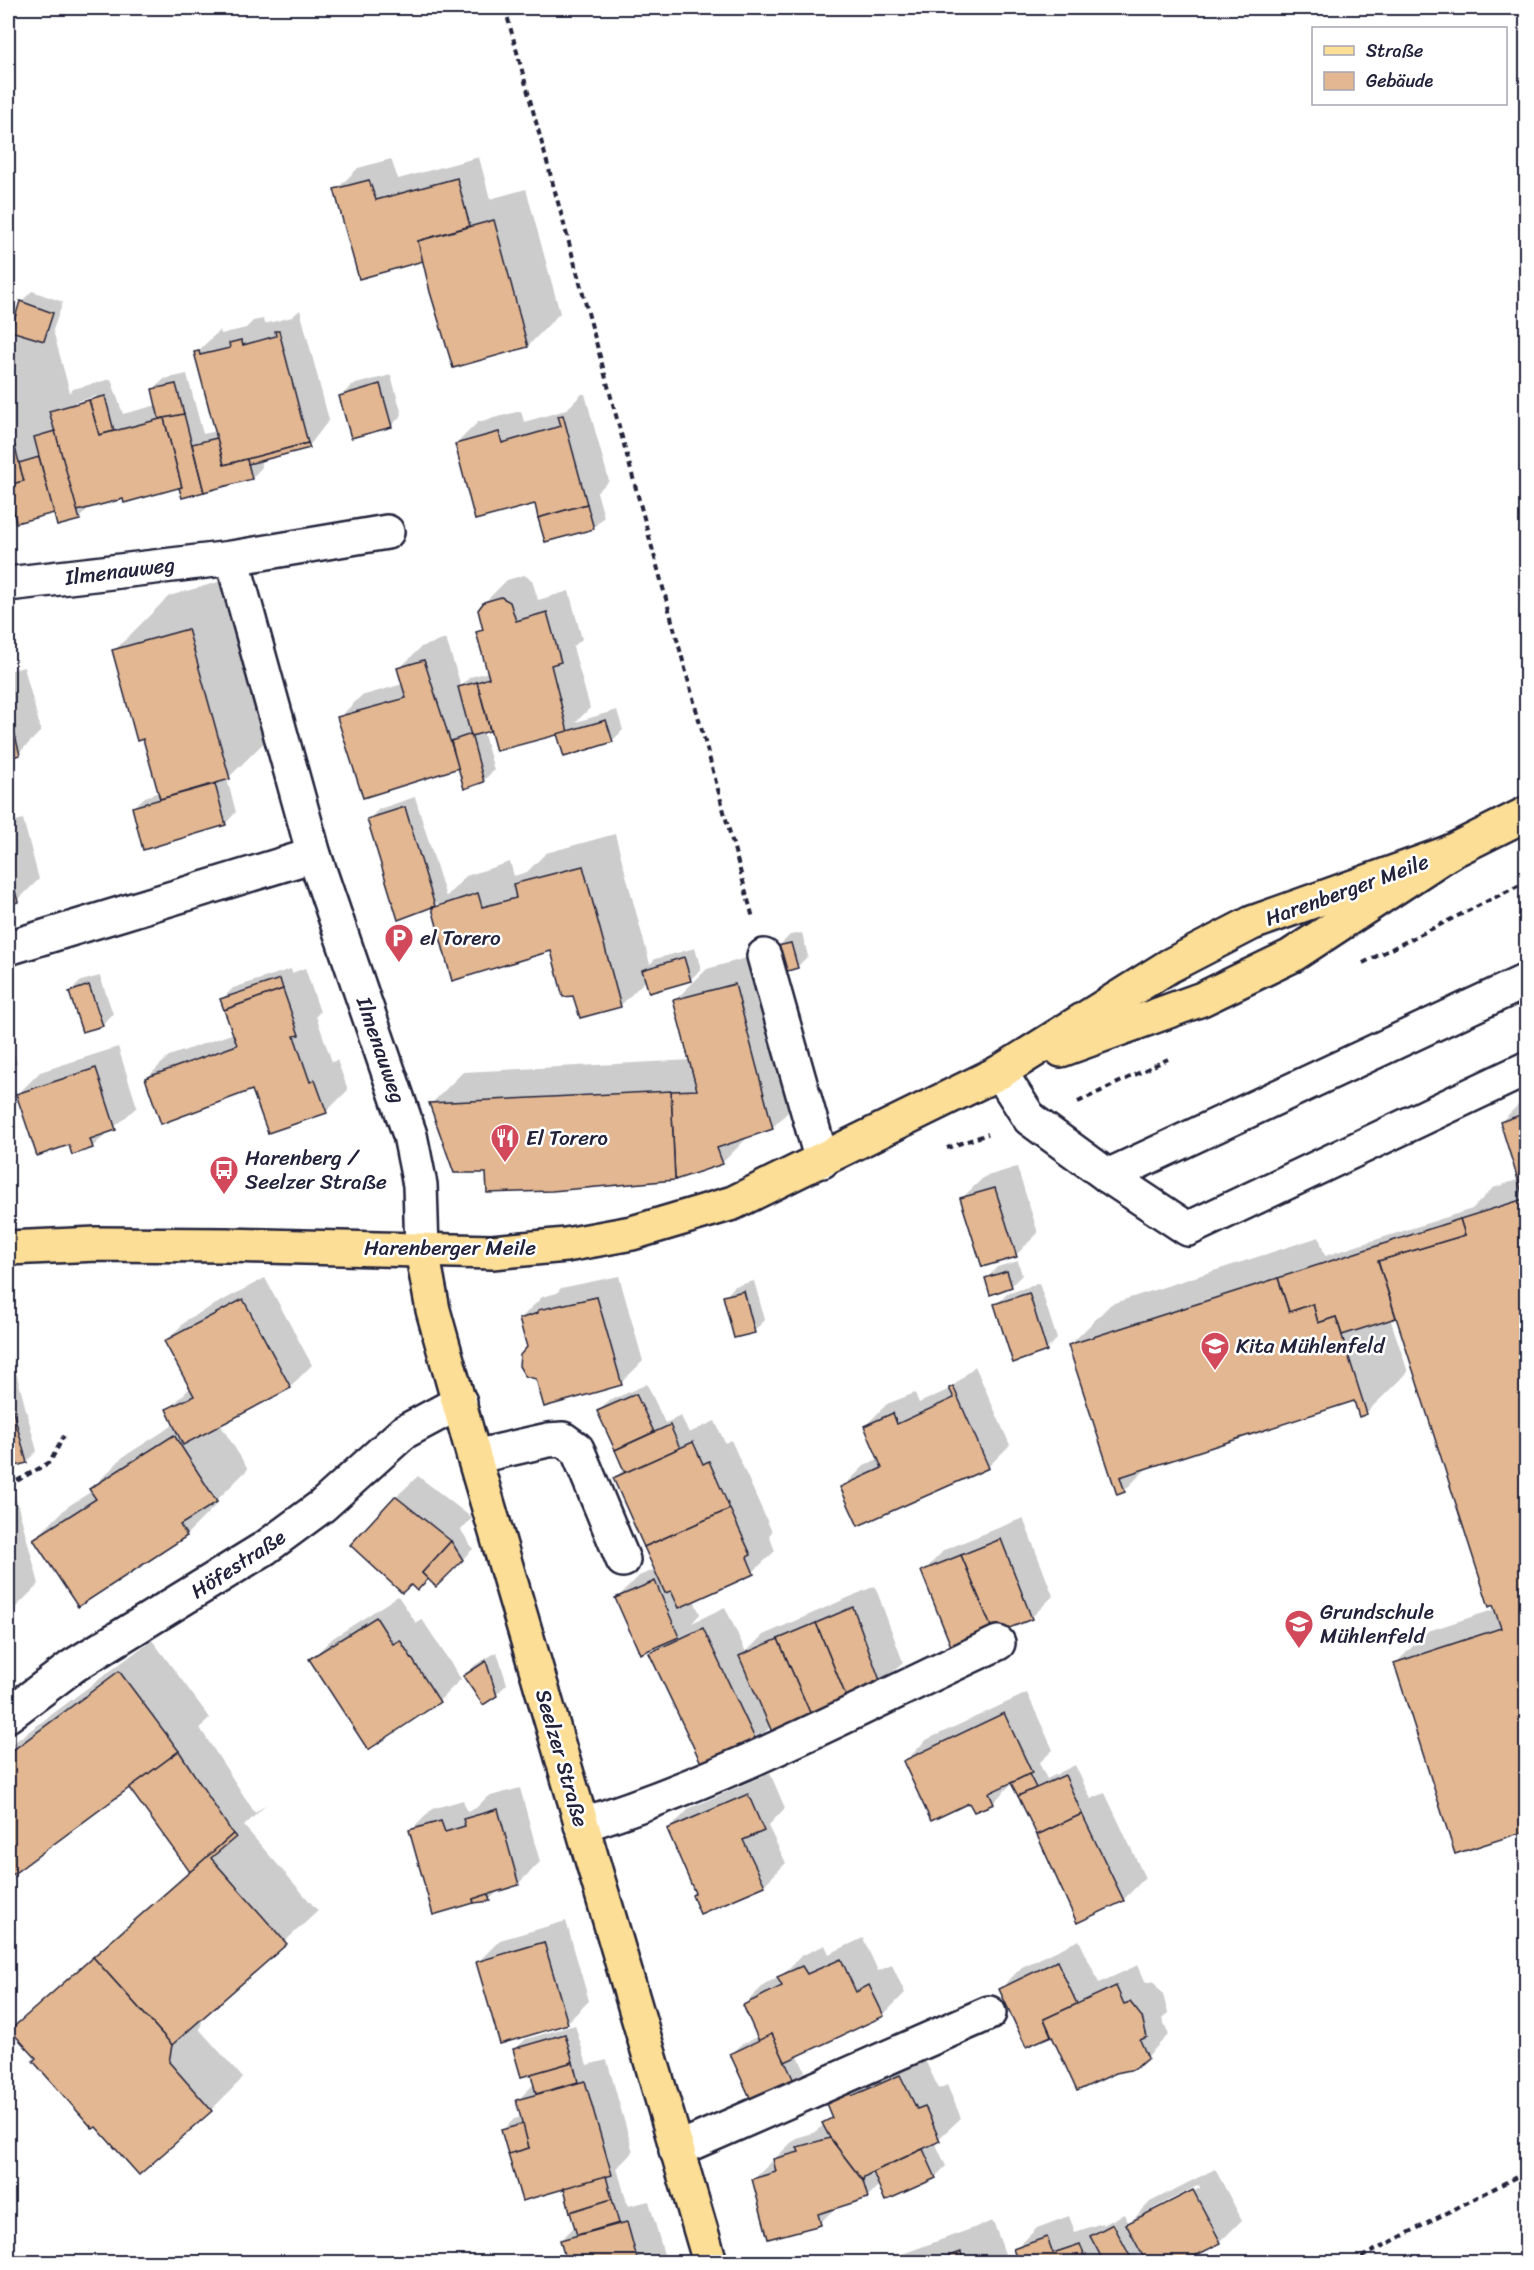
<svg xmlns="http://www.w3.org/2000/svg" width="1534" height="2270" font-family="Sriracha,sans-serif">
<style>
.shadow{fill:#0003;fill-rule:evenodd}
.building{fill:#e2b792;stroke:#22223b;stroke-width:1.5}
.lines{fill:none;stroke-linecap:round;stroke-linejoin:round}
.minor-casing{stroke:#22223b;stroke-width:38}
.major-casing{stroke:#22223b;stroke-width:38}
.path{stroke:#22223b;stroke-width:4;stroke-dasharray:6 4.5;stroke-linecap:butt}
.minor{stroke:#fff;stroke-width:33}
.major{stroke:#fcde96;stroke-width:33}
.labels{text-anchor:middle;stroke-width:5;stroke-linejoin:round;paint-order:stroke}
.street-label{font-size:21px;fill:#22223b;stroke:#fff}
.poi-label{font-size:21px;fill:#22223b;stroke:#fff;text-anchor:start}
</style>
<rect width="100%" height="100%" fill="#fff"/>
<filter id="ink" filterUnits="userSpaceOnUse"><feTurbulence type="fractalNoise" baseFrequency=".0167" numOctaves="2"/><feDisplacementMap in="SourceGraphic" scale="12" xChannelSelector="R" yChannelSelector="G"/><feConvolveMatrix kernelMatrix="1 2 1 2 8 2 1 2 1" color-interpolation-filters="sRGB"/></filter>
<g filter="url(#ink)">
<g class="shadow">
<path d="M479,157L490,199L526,189L560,313L528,346L454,366L424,259L336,190L358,168L391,159L398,179Z"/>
<path d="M32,291L63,302L53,330L70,393L73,389L111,379L123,414L157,405L153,390L164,379L187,374L203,434L217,431L196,353L220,330L221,334L246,328L253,321L263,319L264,324L292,317L300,310L329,420L309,446L260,459L262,467L252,478L183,497L180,486L124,497L90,507L79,518L55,511L17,521L8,486L11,483H8V335L20,332L21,302ZM96,396L97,399L75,405V402Z"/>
<path d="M391,375L402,415L391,426L341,396L352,385Z"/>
<path d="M582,394H585L609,481L597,492L604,517L593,528L536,502L456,444L478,422L521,411L524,422L566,410Z"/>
<path d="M243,575L284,723L227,779L236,812L226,823L144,848L134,807L145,797L159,792L144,737L114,651L169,596Z"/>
<path d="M524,575L532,580L538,600L569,591L582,639L573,647L590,708L576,722L617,710L623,730L612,741L491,728L483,731L494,770L483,781L459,765L339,718L361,696L403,684L399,669L421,647L446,639L461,686L470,677L489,672L478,632L484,626L485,602L507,580Z"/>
<path d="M24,667L41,731L19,753L8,756V671Z"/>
<path d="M415,797L446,897L466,876L510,862L514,876L527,872L546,853L615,834L650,964L655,959L695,948L701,969L690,980L647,979L620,1006L574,995L552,949L434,908L439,903L399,918L368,820L379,809Z"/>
<path d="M23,819L39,879L17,901L8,904V823Z"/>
<path d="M802,933L808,956L797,967L779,946L790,935Z"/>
<path d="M767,952L804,1096L772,1128L749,1136L722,1163L685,1177L552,1190L487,1171L431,1104L463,1072L691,1060L674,1001L707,969Z"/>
<path d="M305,968L320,1012L316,1016L332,1062L337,1060L348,1090L326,1112L253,1088L147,1078L169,1056L234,1033L222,999L233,988L291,969L292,973Z"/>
<path d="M100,976L113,1014L102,1025L70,992L81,981Z"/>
<path d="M8,1035L17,1063L8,1072Z"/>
<path d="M118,1047L137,1107L92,1147L70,1144L18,1094L40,1072Z"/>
<path d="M1526,1097V1830L1456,1852L1396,1663L1428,1631L1496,1609L1397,1315L1390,1318L1408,1372L1366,1413L1355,1400L1149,1466L1124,1491L1070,1345L1111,1304L1319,1237L1325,1256L1472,1209L1493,1188L1520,1179L1501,1122Z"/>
<path d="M1017,1167L1038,1233L1016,1255L962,1198L984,1177Z"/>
<path d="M1018,1261L1022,1275L1011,1286L987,1278L997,1267Z"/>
<path d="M619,1276L643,1361L621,1383L520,1319L542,1297L557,1293L561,1288Z"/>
<path d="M265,1278L312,1365L290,1387L220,1424L248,1469L217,1500L218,1503L186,1535L78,1605L35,1539L67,1507L92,1491L91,1489L123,1457L175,1424L168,1410L191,1387L166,1341L188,1319Z"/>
<path d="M754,1281L765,1320L754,1331L725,1297L735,1286Z"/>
<path d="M1039,1283L1057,1339L1046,1350L996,1305L1007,1294Z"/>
<path d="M8,1342L37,1451L26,1462L8,1466Z"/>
<path d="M975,1366L1010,1445L988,1467L842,1488L864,1466L880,1459L865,1426L887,1404L915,1393L919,1403L950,1389Z"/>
<path d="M647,1384L665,1423L681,1416L689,1433L715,1421L725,1443L731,1440L772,1532L769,1535L775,1551L753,1572L694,1600L700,1614L692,1623L725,1607L746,1652L763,1635L875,1586L903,1662L881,1684L771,1726L756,1741L651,1653L661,1644L617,1598L639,1576L656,1569L615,1478L625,1468L599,1411L609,1401Z"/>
<path d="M8,1469L39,1584L8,1615Z"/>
<path d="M418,1476L472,1518L461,1530L473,1549L436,1585L428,1577L417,1589L396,1497Z"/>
<path d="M1023,1518L1053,1596L1031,1618L923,1572L944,1550Z"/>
<path d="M398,1596L416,1623L422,1619L461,1679L439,1701L311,1659L333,1638Z"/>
<path d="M152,1640L210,1718L200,1728L255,1813L267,1804L244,1826L318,1911L203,2016L200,2030L243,2078L211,2110L38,2058L13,2030L45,1998L190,1870L129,1786L8,1877V1747Z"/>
<path d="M497,1652L507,1684L496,1695L465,1676L475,1665Z"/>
<path d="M1027,1693L1053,1750L1039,1763L1047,1779L1075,1765L1091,1799L1105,1793L1145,1878L1123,1900L1012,1783L993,1803L970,1801L905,1762L926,1740Z"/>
<path d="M770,1773L785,1808L768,1826L786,1863L764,1885L696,1893L669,1829L690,1808Z"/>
<path d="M520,1788L540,1862L518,1884L499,1890L489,1900L411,1831L432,1809L463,1800L467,1811L476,1808L487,1797Z"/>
<path d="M566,1921L589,2001L567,2023L478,1962L500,1940Z"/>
<path d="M863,1938L878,1971L892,1965L905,1993L883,2015L797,2054L805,2071L794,2081L732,2054L742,2044L759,2036L744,2005L766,1983L780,1977L801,1956L825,1945L829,1954Z"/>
<path d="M1079,1940L1099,1983L1138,1965L1146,1983L1153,1981L1163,1995L1168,2013L1162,2019L1169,2034L1147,2057L1052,2034L1026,2045L1000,1989L1022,1967Z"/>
<path d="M575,2025L587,2065L607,2060L633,2152L617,2168L628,2206L649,2201L666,2262H555L566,2258L561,2240L576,2225L565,2187L503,2130L514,2119L522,2117L518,2100L535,2083L532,2073L515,2049L526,2039Z"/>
<path d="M922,2054L939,2089L947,2085L961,2118L935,2142L946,2166L935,2177L880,2184L867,2197L837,2206L820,2223L754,2179L796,2138L813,2133L824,2125L832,2115L827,2101Z"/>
<path d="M1215,2169L1242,2220L1220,2242L1180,2262H1148L1142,2251L1130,2262H1019L1015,2250L1037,2228L1069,2216L1075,2232L1102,2223L1103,2225L1124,2214L1129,2224L1150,2202ZM1199,2185L1200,2188L1152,2212V2209Z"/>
<path d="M993,2221L1008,2262H880Z"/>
</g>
<g class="building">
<path d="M457,178L470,226L418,241L423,261L359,279L334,189L369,180L376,200Z"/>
<path d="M494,220L528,347L453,368L430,292L418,241Z"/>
<path d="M20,301L53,313L44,341L11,331Z"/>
<path d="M275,331H279L308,443L224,465L194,352L199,351L200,355L230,348L229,343L241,340L243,345L276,336Z"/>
<path d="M176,384L184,414L159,419L152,389Z"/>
<path d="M380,384L392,427L351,438L339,396Z"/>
<path d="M105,396L114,431L99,435L89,400Z"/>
<path d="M89,400L99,435L164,418L182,487L124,503L123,499L77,511L49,411Z"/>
<path d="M184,414L204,492L182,498L179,488L182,487L164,418Z"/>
<path d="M563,415L587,504L538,518L535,504L475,520L455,444L499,432L502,443L561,426L558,416Z"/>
<path d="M8,421L24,481L8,485Z"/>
<path d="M55,431L80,520L57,526L34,437Z"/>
<path d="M217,438L224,465L247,459L252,479L204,492L192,444Z"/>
<path d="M308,443L310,448L248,464L247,459Z"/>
<path d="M39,457L54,513L16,523L8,485L24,481L19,463Z"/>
<path d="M587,504L594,529L545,542L538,518Z"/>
<path d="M501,597L510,602L516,621L547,612L561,662L551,665L568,732L496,751L477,682L489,678L476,632L483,630L478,610L484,602Z"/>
<path d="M188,629L230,779L160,799L143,739L137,741L112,650Z"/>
<path d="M424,660L459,768L363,798L337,717L406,698L397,668Z"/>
<path d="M477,682L490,731L471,736L458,687Z"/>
<path d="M8,708L20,755L8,758Z"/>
<path d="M606,720L613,742L564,757L557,734Z"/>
<path d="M471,734L484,782L464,789L451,741Z"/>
<path d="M215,784L226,825L143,850L132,807Z"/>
<path d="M405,807L435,906L398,920L367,819Z"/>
<path d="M8,864L18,902L8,905Z"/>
<path d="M583,866L621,1007L580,1018L573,996L563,997L551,951L452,981L432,908L478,893L482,907L516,898L513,884Z"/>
<path d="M791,943L798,968L784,972L777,946Z"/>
<path d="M684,957L691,981L649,993L642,970Z"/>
<path d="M280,979L283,989L224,1010L220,999Z"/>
<path d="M735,984L773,1129L717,1148L723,1164L675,1180L671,1091L697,1090L673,1000Z"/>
<path d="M89,985L103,1026L82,1032L69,992Z"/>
<path d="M283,989L299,1035L294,1036L310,1082L315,1080L327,1113L268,1133L252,1090L161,1124L145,1078L237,1045L224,1010Z"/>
<path d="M96,1068L116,1130L90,1139L93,1148L72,1155L69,1145L37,1156L16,1094Z"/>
<path d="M671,1091L675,1180L552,1191L487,1193L486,1173H454L429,1103Z"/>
<path d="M1526,1113V1831L1455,1854L1394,1663L1501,1628L1493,1605L1489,1607L1378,1261L1465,1235L1460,1219L1524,1199L1500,1122Z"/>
<path d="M995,1188L1017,1257L982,1267L960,1198Z"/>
<path d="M1460,1219L1465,1235L1378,1261L1396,1318L1342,1335L1336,1317L1318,1323L1313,1304L1289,1312L1278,1278Z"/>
<path d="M1007,1271L1012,1287L990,1295L985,1278Z"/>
<path d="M1278,1278L1289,1312L1313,1304L1318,1323L1336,1317L1367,1414L1359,1417L1354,1401L1120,1477L1125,1492L1117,1495L1068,1345Z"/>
<path d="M744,1291L755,1333L734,1338L723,1296Z"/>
<path d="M1029,1293L1047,1351L1013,1363L994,1304Z"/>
<path d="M597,1297L622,1385L544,1407L536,1379L525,1376L519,1366L520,1355L527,1347L519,1319L538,1313V1310Z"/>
<path d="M243,1299L291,1388L183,1445L166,1409L194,1396L164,1341Z"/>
<path d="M953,1386L989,1468L858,1526L840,1487L882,1468L864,1426L893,1413L897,1424L954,1398L949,1388Z"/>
<path d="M8,1392L27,1463L8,1468Z"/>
<path d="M636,1394L654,1432L615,1450L597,1411Z"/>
<path d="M670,1425L680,1448L625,1473L615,1450Z"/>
<path d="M174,1435L217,1502L180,1525L187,1536L78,1607L33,1539L96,1499L89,1489Z"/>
<path d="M693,1442L703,1464L709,1461L730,1509L644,1547L613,1478Z"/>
<path d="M395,1496L451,1541L422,1573L428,1579L417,1591L411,1585L402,1593L350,1545Z"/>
<path d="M730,1509L751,1555L747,1557L754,1574L679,1608L671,1591L665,1593L644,1547Z"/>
<path d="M1001,1539L1032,1619L994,1634L961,1555Z"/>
<path d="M451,1541L463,1560L436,1587L422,1573Z"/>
<path d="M961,1555L994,1634L953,1651L921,1571Z"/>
<path d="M655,1581L679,1637L640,1654L615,1598Z"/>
<path d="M853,1607L882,1686L847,1699L816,1623Z"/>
<path d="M376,1617L393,1644L400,1640L440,1702L368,1750L309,1659Z"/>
<path d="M816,1623L847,1699L811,1715L778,1639Z"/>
<path d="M703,1628L757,1743L703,1767L649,1653Z"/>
<path d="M778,1639L811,1715L772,1732L739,1656Z"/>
<path d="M486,1661L497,1696L483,1705L463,1676Z"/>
<path d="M119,1671L179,1751L8,1878V1754Z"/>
<path d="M1004,1713L1032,1773L989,1793L994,1804L974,1812L969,1803L931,1821L903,1761Z"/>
<path d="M179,1751L233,1834L190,1872L129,1788Z"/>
<path d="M1029,1774L1036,1788L1018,1796L1011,1783Z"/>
<path d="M1065,1775L1082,1814L1037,1835L1018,1796Z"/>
<path d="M748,1794L764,1831L743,1840L765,1886L700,1914L692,1895L695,1893L667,1829Z"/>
<path d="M498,1809L519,1885L473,1899L474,1903L433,1915L409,1830L441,1821L445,1832L465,1826L463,1819Z"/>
<path d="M1082,1814L1124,1901L1077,1923L1037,1835Z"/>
<path d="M233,1834L236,1837L211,1858L287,1944L172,2045L93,1957Z"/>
<path d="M488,1894L490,1901L474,1903L473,1899Z"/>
<path d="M544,1942L568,2024L500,2044L476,1962Z"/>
<path d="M93,1957L172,2045L169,2062L212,2111L139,2175L96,2127L93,2129L33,2061L36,2058L10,2030Z"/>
<path d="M841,1959L856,1992L869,1985L884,2016L785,2062L772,2034L759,2041L743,2005L782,1986L777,1977L802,1966L807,1974Z"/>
<path d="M1057,1961L1077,2004L1044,2019L1051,2036L1026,2047L999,1989Z"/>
<path d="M1116,1986L1124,2004L1130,2002L1142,2017L1147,2037L1140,2040L1148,2058L1135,2069L1116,2073L1077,2091L1044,2019Z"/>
<path d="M565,2034L573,2062L521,2077L513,2049Z"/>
<path d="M772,2034L795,2083L752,2102L730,2054Z"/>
<path d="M573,2062L578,2082L536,2094L531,2074Z"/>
<path d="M900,2075L917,2109L925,2106L940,2141L873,2172L864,2177L863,2181L830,2138L822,2123L832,2118L825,2101L849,2090L852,2096Z"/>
<path d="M585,2081L612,2175L522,2201L508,2154L529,2148L516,2100Z"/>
<path d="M523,2124L529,2148L508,2154L501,2130Z"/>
<path d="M830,2138L863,2181L868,2198L818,2214L821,2225L768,2239L752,2179L776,2172L773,2159L799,2152L797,2147Z"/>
<path d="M923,2149L936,2178L885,2201L873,2172Z"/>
<path d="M606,2176L612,2199L570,2212L564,2188Z"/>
<path d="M1193,2190L1221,2243L1183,2262H1146L1126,2224Z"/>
<path d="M612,2199L619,2223L577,2235L570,2212Z"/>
<path d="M627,2222L638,2262H566L560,2240Z"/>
<path d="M1113,2224L1133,2262H1104L1090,2236Z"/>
<path d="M1047,2237L1053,2253L1080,2244L1087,2262H1018L1013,2249Z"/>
<path d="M961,2252L964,2262H933Z"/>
</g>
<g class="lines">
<g class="minor-casing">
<g id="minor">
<path d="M387,532L232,558L314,855L410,1135L420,1185L422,1251"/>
<path d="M8,584L232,558"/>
<path d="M8,948L314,855"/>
<path d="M764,956L822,1161"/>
<path d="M1000,1072L1030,1119L1108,1176L1188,1229L1526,1069"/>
<path d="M1108,1176L1526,981"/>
<path d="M474,1457L548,1440L563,1439L577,1449L623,1560"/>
<path d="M8,1715L73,1666L265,1548L322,1506L404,1432L460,1402"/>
<path d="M581,1825C726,1780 861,1707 998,1643"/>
<path d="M676,2150L989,2013"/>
</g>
</g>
<g class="major-casing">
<g id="major">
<path d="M1061,1050L1202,999L1291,956L1448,853L1526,814"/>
<path d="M8,1248L97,1244L226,1245L492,1252L566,1245L632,1233L733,1203L1000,1072L1169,966L1252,923L1448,853"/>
<path d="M422,1251L433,1310L474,1457L710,2262"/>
</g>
</g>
<g class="path">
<path d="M505,8L753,918"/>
<path d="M1363,963L1526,882"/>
<path d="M1078,1102L1168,1059"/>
<path d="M947,1148L988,1134"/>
<path d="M8,1486L50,1462L64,1436"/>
<path d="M1352,2262L1526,2172"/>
</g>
<use href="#minor" class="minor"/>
<use href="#major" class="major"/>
</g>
</g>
<defs>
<g id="parking-pin" transform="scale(1.5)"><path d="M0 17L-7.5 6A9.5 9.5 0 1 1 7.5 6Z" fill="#d1495b" stroke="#fff"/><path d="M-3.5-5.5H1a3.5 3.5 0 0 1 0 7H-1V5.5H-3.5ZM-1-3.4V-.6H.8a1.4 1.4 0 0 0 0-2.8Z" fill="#fff"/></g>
<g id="restaurant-pin" transform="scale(1.5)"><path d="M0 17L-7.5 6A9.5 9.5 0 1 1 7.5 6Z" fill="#d1495b" stroke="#fff"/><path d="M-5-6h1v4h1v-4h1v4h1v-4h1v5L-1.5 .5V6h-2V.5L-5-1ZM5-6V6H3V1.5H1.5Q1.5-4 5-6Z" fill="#fff"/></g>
<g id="bus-pin" transform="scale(1.5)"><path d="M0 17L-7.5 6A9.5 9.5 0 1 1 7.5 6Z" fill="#d1495b" stroke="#fff"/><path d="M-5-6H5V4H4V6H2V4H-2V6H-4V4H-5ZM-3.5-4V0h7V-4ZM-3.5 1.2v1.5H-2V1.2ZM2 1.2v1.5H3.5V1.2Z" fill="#fff"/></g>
<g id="school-pin" transform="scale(1.5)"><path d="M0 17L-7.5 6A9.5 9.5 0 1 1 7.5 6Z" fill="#d1495b" stroke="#fff"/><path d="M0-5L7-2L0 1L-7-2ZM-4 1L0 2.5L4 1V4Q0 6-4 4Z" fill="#fff"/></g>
</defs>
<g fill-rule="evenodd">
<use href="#parking-pin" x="399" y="938"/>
<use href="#restaurant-pin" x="505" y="1138"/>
<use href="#bus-pin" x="224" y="1170"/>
<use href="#school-pin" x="1215" y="1346"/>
<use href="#school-pin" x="1299" y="1624"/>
</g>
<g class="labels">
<g class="street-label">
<text transform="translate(120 571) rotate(-7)" y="7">Ilmenauweg</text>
<text transform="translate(1347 890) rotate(-20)" y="7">Harenberger Meile</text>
<text transform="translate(381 1050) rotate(71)" y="7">Ilmenauweg</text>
<text x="450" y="1255">Harenberger Meile</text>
<text transform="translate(238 1564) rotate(-33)" y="7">Höfestraße</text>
<text transform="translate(562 1758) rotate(74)" y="7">Seelzer Straße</text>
</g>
<g class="poi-label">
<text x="420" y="945">el Torero</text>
<text x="526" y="1145">El Torero</text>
<text x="245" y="1165">Harenberg /<tspan x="245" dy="24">Seelzer Straße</tspan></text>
<text x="1236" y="1353">Kita Mühlenfeld</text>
<text x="1320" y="1619">Grundschule<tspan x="1320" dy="24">Mühlenfeld</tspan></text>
</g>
</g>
<rect width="1534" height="2270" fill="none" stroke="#fff" stroke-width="30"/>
<rect x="15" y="15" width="1504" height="2240" fill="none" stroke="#22223b" stroke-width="2" filter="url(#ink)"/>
<rect x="1312" y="27" width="195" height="78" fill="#ffffff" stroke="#a7a7b1" stroke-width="1.5"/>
<rect x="1324" y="46" width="30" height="9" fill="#fcde96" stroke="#a7a7b1" stroke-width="1.5"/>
<text x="1366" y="57" font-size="18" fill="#22223b">Straße</text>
<rect x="1324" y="72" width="30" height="18" fill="#e2b792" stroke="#a7a7b1" stroke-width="1.5"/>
<text x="1366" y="87" font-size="18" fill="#22223b">Gebäude</text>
</svg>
